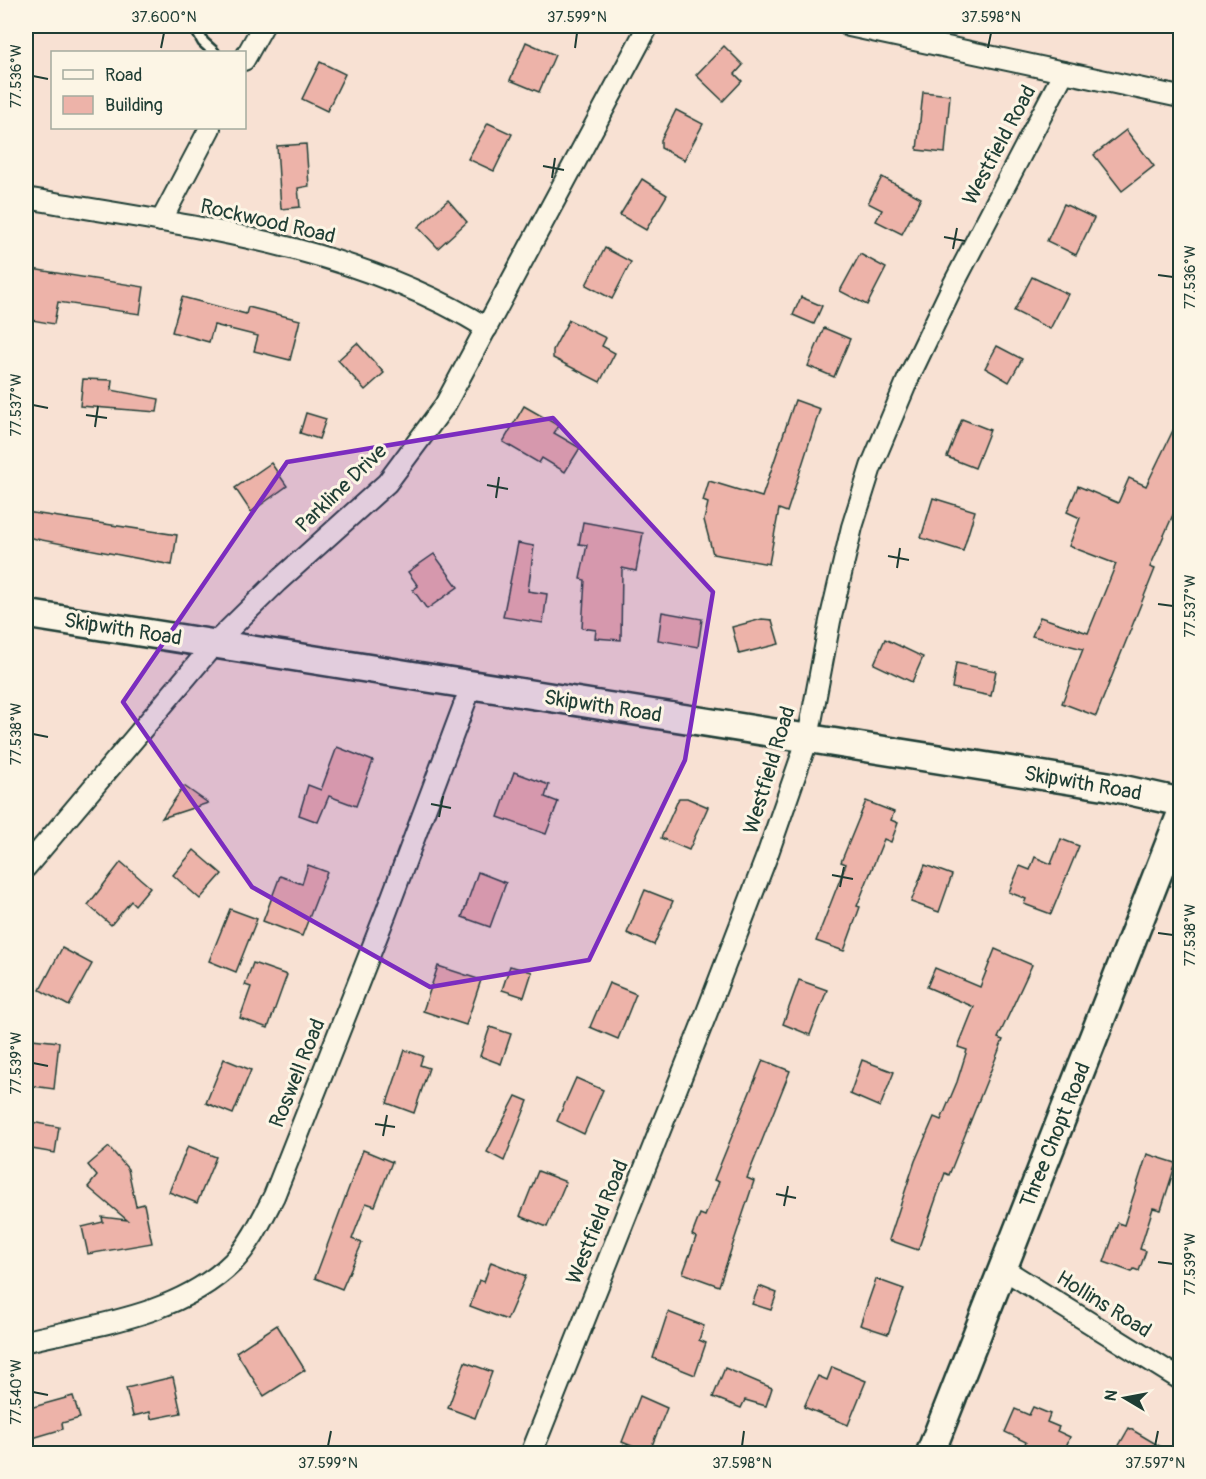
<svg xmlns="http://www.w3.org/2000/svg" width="1206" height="1479" font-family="Pangolin,sans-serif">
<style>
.building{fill:#edb3a9;stroke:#1f3d34;stroke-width:1.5}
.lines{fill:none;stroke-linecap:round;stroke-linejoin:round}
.lane-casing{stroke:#1f3d34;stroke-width:14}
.street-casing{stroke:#1f3d34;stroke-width:24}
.secondary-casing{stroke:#1f3d34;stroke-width:32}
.lane{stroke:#fcf5e5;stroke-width:9}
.street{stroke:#fcf5e5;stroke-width:20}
.secondary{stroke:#fcf5e5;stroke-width:27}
.marked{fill:#7b2cbf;fill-opacity:0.2;stroke:#7b2cbf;stroke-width:4.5;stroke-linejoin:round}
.ticks{fill:none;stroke:#1f3d34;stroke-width:2}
.labels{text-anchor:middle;stroke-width:6;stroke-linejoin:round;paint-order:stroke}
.street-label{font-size:21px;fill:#1f3d34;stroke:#fcf5e5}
.neatline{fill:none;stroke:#1f3d34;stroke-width:2}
.ticks-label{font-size:15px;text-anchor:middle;fill:#1f3d34}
</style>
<rect width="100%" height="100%" fill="#f8e1d3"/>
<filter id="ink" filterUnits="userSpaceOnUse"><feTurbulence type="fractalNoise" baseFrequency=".0167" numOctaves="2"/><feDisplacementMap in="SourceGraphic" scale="12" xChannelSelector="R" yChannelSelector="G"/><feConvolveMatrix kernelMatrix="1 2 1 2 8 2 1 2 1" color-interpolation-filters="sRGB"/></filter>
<g filter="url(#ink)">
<g class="building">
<path d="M526,42L555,55L539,92L510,80Z"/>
<path d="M724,46L743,65L735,74L742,81L723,101L696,75Z"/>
<path d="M320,62L345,74L327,111L302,99Z"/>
<path d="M923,92L950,95L945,153L917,150Z"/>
<path d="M676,110L703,124L684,160L661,148V140Z"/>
<path d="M488,123L512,134L494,171L468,159Z"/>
<path d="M1126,130L1154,166L1122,191L1094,155Z"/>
<path d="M306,144L309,186L298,188L300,207L281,209L277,146Z"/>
<path d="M882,177L921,198L902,234L876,221L882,210L868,203Z"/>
<path d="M642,179L667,195L646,230L620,215Z"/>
<path d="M448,200L467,222L438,248L418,227Z"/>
<path d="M1064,204L1094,218L1076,255L1047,241Z"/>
<path d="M605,248L631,262L612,299L586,285Z"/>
<path d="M860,254L886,268L867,305L840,291Z"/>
<path d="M32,269L144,287L140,314L58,302L54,324L26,319Z"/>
<path d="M1032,277L1068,294L1050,329L1014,311Z"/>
<path d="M182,297L246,314L248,307L300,320L290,360L254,351L258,336L214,325L209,342L172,332Z"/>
<path d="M801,297L822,306L814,324L793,315Z"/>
<path d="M569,320L606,338L602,346L615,353L600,382L553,358V350Z"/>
<path d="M824,328L850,339L834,377L808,366Z"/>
<path d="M357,343L384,373L365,390L338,360Z"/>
<path d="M997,346L1022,359L1009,382L985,368Z"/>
<path d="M83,379L112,380L111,390L159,399L157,412L80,406Z"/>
<path d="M795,400L820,409L787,512L779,509L769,564L713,554L704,520L708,503L703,501L709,481L762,497Z"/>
<path d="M524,406L559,426L554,433L580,448L565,472L542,458L539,463L503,442Z"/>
<path d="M306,413L326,419L319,439L300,433Z"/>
<path d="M1180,416V499L1150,567L1155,569L1096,716L1062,703L1083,649L1032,636L1040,617L1088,633L1116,564L1069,546L1080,518L1067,512L1078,486L1118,503L1129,478L1146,486Z"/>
<path d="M962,419L990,430L975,468L947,457Z"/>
<path d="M271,463L287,486L251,512L235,488Z"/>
<path d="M933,498L975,511L963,551L921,538Z"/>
<path d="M26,512L177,535L172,565L26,537Z"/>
<path d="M583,522L643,533L636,571L622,568L621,640L595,638L596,630L582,628L585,580L580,579L587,545L579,544Z"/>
<path d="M518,543L534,546L528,591L547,594L543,623L503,617Z"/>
<path d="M434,554L458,587L427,609L413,590L418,586L408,572Z"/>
<path d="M662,612L702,619L698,647L658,640Z"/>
<path d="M762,619L772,620L779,644L739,654L732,627Z"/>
<path d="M885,639L923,657L912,682L874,664Z"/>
<path d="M956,663L996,671L991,696L952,688Z"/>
<path d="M337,747L373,761L356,806L329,796L318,822L299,815L308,785L321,790Z"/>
<path d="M514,772L549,785L545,797L558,802L546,834L498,817Z"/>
<path d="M184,786L208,803L162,818Z"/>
<path d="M679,798H687L708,807L689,850L661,838Z"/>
<path d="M866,801L894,812L891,820L898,823L891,842L884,839L857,906L860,907L844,951L816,941L846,864L841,862Z"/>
<path d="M1061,839L1079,846L1051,914L1024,904L1026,899L1009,892L1020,866L1030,870L1035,857L1051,864Z"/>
<path d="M194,850L222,874L200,899L173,875Z"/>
<path d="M121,862L150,887L135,905L131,901L111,925L88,905Z"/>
<path d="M308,865L327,872L302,936L263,921L280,876L302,884Z"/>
<path d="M925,865L952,875L939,912L911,902Z"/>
<path d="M478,872L506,883L490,927L462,917Z"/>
<path d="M645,890L673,901L654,945L627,933Z"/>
<path d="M230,909L257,919L236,972L209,961Z"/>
<path d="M62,948L92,964L69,1006L40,990Z"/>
<path d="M995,949L1032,965L998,1038L1003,1040L949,1175L945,1173L918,1250L889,1240L915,1161L934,1117L941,1120L957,1082L967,1050L958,1047L974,1007L927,987L935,968L980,987Z"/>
<path d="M253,963L287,975L268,1028L240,1018L251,987L245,985Z"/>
<path d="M438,966L481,980L466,1025L423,1011Z"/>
<path d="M510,966L532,972L524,997L502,990Z"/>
<path d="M799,980L827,990L810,1035L783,1024Z"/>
<path d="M609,983L636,994L618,1039L590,1027Z"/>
<path d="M490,1027L511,1034L501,1064L480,1056Z"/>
<path d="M32,1039L59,1042L54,1089L26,1085Z"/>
<path d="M405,1050L423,1056L420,1065L429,1068L414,1113L387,1103Z"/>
<path d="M224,1059L251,1070L233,1114L206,1103Z"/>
<path d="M763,1060L790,1071L747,1178L754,1181L719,1286L683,1273L696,1237L692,1235L700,1214L705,1216L719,1182L714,1180Z"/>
<path d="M862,1060L894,1072L880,1107L850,1094Z"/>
<path d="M576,1078L603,1090L584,1134L557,1121Z"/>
<path d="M516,1096L528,1101L504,1161L487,1152Z"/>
<path d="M26,1121L59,1127L55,1153L26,1148Z"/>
<path d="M188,1146L216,1157L197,1203L169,1192Z"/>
<path d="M109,1147L128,1169L136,1206L144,1204L152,1243L88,1254L82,1227L103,1222L102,1217L127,1220L88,1187L97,1176L88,1165Z"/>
<path d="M363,1150L392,1162L375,1206L366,1203L352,1239L362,1243L342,1289L315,1278Z"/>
<path d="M1147,1154L1176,1163L1161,1210L1153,1208L1140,1249L1146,1251L1139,1271L1134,1269L1132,1272L1104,1262L1118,1223L1124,1225Z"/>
<path d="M538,1171L566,1182L547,1227L520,1216Z"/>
<path d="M491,1262L526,1276L507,1320L470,1306L479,1280L484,1282Z"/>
<path d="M876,1279L904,1289L888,1334L860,1325Z"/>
<path d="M759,1286L777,1293L771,1310L752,1304Z"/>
<path d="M668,1312L704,1326L699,1340L706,1343L695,1375L653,1358Z"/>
<path d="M277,1325L305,1370L264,1396L236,1352Z"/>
<path d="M465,1362L492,1372L475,1418L448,1408Z"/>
<path d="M832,1367L866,1381L848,1425L804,1407L818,1376L827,1380Z"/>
<path d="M725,1368L772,1388L766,1406L745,1400L741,1408L713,1397Z"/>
<path d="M173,1377L181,1413L151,1419L150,1412L133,1416L126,1388Z"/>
<path d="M73,1396L80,1418L62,1423L63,1429L26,1440V1409Z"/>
<path d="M640,1396L667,1408L649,1453L622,1442Z"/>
<path d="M1033,1407L1050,1414L1047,1422L1059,1427L1057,1431L1070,1437L1063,1454H1021L1026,1442L1005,1432L1015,1409L1029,1415Z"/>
<path d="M1129,1428L1173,1454H1114Z"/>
</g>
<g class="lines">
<g class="lane-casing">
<path id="lane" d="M194,26L203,42L214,52"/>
</g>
<g class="street-casing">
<g id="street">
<path d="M849,26L1180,97"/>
<path d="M244,60L263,26"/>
<path d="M26,198C182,225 349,243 487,328"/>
<path d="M161,221L210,128"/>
<path d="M26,867L215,643L277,582L387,483L445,405L648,26"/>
<path d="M1002,1268L1180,1379"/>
<path d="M26,1341C95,1325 180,1315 233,1262C251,1243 262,1219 274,1196L386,913L472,684"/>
<path d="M531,1454L707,1012L768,853L808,738L830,621L852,527L871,467L908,379L952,287L1064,72"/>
</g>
</g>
<g class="secondary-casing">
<g id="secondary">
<path d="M26,614L1108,786L1180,802"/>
<path d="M930,1454L1180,817"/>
</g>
</g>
<use href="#lane" class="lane"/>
<use href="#street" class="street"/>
<use href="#secondary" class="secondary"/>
</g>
</g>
<path class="marked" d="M553,418L713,592L685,760L589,960L430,987L252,887L123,702L287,462Z"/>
<path class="ticks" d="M161,48L164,33M575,48L577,33M988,48L991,33M33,76L48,79M543,166L564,170M552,178L555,158M944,237L965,241M953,249L957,228M1158,275L1173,277M33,405L48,408M86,415L107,418M95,427L98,406M487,485L508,489M496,498L499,477M888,556L909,560M897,568L900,548M1158,604L1173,606M33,734L48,737M431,804L451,808M439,817L443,796M832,875L853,879M840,887L844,867M1158,933L1173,935M33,1063L48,1066M375,1124L395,1127M383,1136L387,1115M776,1194L796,1198M784,1206L788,1186M1158,1262L1173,1264M33,1392L48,1395M328,1446L331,1431M742,1446L744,1431M1155,1446L1158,1431"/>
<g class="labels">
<g class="street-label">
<text transform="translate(999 145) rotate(-62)" y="7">Westfield Road</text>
<text transform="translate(268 221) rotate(13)" y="7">Rockwood Road</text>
<text transform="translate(341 488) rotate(-44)" y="7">Parkline Drive</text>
<text transform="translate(123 629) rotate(9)" y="7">Skipwith Road</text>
<text transform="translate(603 706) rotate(9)" y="7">Skipwith Road</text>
<text transform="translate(769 770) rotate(-73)" y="7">Westfield Road</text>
<text transform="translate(1083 783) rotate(10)" y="7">Skipwith Road</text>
<text transform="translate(297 1073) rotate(-68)" y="7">Roswell Road</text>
<text transform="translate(1055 1135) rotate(-68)" y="7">Three Chopt Road</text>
<text transform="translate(597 1222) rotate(-68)" y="7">Westfield Road</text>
<text transform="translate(1104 1304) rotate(32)" y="7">Hollins Road</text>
</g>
</g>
<rect width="1206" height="1479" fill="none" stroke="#fcf5e5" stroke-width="66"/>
<rect x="51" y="51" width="195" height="78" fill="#fcf5e5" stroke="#a4ab9e" stroke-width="1.5"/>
<rect x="63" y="70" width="30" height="9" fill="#fcf5e5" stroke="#a4ab9e" stroke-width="1.5"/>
<text x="105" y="81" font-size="18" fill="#1f3d34">Road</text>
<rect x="63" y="96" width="30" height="18" fill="#edb3a9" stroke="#a4ab9e" stroke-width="1.5"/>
<text x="105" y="111" font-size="18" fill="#1f3d34">Building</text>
<g transform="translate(1125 1398) rotate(280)" stroke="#fcf5e5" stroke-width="4.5" paint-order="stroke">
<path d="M0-4.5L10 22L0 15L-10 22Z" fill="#1f3d34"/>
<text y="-9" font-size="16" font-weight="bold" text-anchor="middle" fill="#1f3d34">N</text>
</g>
<rect x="33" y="33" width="1140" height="1413" class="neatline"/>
<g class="ticks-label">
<text x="164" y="22">37.600°N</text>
<text x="577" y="22">37.599°N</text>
<text x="991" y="22">37.598°N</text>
<text transform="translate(16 76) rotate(-90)" y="5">77.536°W</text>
<text transform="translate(1190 277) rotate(-90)" y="5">77.536°W</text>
<text transform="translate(16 405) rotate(-90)" y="5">77.537°W</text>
<text transform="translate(1190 606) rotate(-90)" y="5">77.537°W</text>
<text transform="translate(16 734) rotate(-90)" y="5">77.538°W</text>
<text transform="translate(1190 935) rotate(-90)" y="5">77.538°W</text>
<text transform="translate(16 1063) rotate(-90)" y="5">77.539°W</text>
<text transform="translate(1190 1264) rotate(-90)" y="5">77.539°W</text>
<text transform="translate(16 1392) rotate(-90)" y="5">77.540°W</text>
<text x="328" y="1468">37.599°N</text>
<text x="742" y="1468">37.598°N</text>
<text x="1155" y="1468">37.597°N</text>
</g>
</svg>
